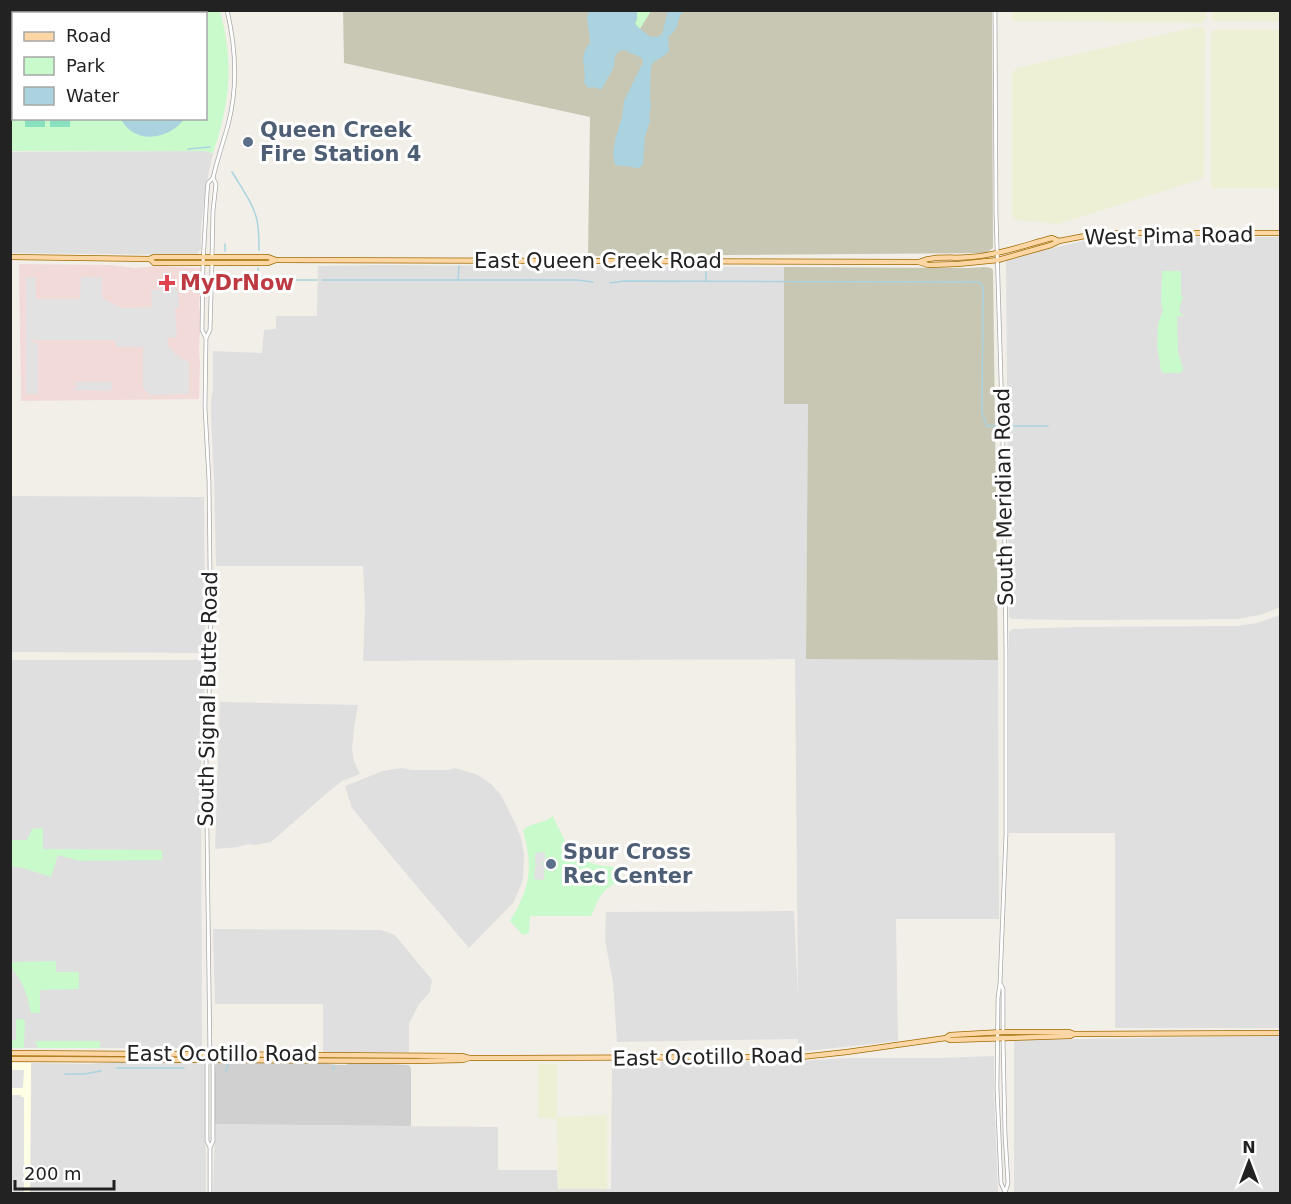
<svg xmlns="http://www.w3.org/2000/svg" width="1291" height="1204" font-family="'DejaVu Sans',sans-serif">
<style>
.residential{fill:#e0dfdf}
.commercial{fill:#f2dad9}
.education{fill:#ffffe5}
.religious{fill:#d0d0d0}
.construction{fill:#c7c7b4}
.farmland{fill:#eef0d5}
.park{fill:#c8facc;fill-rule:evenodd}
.pitch{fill:#88e0be}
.parking{fill:#e2e2e2}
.water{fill:#aad3df}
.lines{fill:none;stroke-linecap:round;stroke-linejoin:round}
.stream{stroke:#aad3df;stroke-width:1.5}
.minor-casing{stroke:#a9a9a9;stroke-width:4.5}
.major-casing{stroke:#a06b00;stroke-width:6}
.minor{stroke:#fff;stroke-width:3}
.major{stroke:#fcd6a4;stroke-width:4.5}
.service-dot{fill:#5c6f8a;stroke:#fff;stroke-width:2}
.health-dot{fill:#e0444e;stroke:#fff;stroke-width:2}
.labels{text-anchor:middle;stroke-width:6;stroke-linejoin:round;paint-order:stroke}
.service-label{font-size:21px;font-weight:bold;fill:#4e5e75;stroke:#fff;text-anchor:start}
.street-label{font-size:21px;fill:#222;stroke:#fff}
.health-label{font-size:21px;font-weight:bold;fill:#be3a42;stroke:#fff;text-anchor:start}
</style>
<rect width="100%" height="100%" fill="#f2efe9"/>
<g class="residential">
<path d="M205,151L213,153L205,191L201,228V249L196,255L11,253L10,152Z"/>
<path d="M1112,237H1280V607L1271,611L1260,615L1237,619L1076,620L1012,619L1009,617L1006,262L1008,259L1011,258L1087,240Z"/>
<path d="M376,265L784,267V404H808L806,658L998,660L999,919H896L898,1041L798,1052V1039L617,1042L613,982L605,940L606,912L794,911L798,999L795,659L363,661L365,609L363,566H216L214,479L211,416V400L213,389V351L262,353L264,330L276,329V316H317L318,266Z"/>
<path d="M11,496L204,497L205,653L11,652Z"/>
<path d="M1280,615V1028H1115V833H1009V631L1013,629L1076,627L1237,626L1257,623Z"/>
<path d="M10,660H206L201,741L202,1048H11Z"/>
<path d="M220,702L358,705L354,728L352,750L354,761L360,774L342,781L327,793L271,842L254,845L247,844L239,847L215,849Z"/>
<path d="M402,768L411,770H449L455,768L478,775L491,784L501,795L515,823L521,838L524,854L523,878L521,885L513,903L469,948L394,859L352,808L345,786L383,771Z"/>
<path d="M213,929L381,930L395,935L432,980L430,992L419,1004L409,1024V1052H323V1004H215Z"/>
<path d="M1280,1036V1193H1014V1040Z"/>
<path d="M994,1056V1093L998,1193L213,1194L215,1124L498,1127V1170H557L558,1189H611L612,1062L799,1061L848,1058H938Z"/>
<path d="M118,1062H201L205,1064L206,1193L30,1194L31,1063L88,1064Z"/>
</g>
<path class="commercial" d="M19,264L110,265L135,268L159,266L200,268L202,273L199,306L201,315L199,349L200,362L199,399L21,401Z"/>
<path class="education" d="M10,1063H31L30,1193H11Z"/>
<path class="religious" d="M219,1062H320L336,1065H346L350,1063H370L409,1065L411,1068V1126L215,1124V1067L216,1064Z"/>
<g class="construction">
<path d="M343,11H992L993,248L986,253L588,256L590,117L344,63Z"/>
<path d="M784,267L968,268L985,267L991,268L993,270L998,660L806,659L808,404H784Z"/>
</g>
<g class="farmland">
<path d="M1011,10H1206V17L1203,23L1014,21L1011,18Z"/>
<path d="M1211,11H1280V22L1214,21L1211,18Z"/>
<path d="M1196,27H1203L1205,32L1204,177L1199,180L1058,224L1016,220L1012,217V73L1016,68Z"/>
<path d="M1214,30H1280V188H1213L1211,186V33Z"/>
<path d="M538,1064H557V1117L607,1115V1189H558L557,1119L538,1118Z"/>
</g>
<g class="park">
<path d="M11,11H220C234,63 230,103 213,153L205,151H11ZM14,14H206V118H14Z"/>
<path d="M637,11H651L640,29L635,24L637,19Z"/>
<path d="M1162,271H1181V295L1183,296L1179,310L1181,314L1185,316H1177L1178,352L1183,369L1181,373H1163L1161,370L1157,346L1158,324L1163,310L1161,304Z"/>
<path d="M553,816C569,851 575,865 616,867L622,873V880C617,884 613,883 609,887C598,895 596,906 591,916H530L529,933L523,935L510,921C531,887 533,868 523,830C532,822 544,824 553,816Z"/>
<path d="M43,828V849L162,850V860L80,861L58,855L51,877L23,868L11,866V840H27L32,829Z"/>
<path d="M56,961V972H79V989L40,990V1013H31C29,1003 27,994 22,984C19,976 11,970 11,962Z"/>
<path d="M16,1019H23L25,1021L24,1048H11V1041L16,1040Z"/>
<path d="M37,1041H100V1048H38L35,1042Z"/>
</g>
<g class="pitch">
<rect x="25" y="119" width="20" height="8"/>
<rect x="50" y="119" width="20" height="8"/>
</g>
<g class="parking">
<path d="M35,277L36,299H80L81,277H102V298L122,308L152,307L151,290H159V288L175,287L176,290H178L179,307H175L177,337L168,338L167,345L174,352V355H179L180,358L189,362V394L150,395L143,388V347H117L114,340H28L38,344V394H26V278Z"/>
<path d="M76,382H112V389L109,391L74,390V388H76Z"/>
<path d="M545,852V863H542V865H545L544,880L534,879L535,865H538L535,863V853Z"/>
<path d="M11,1070H24L23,1088H11Z"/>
<path d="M10,1095H21V1097H24V1193H11Z"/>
</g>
<g class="water">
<path d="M589,11H637V19L635,24L640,29L651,37H657L662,34L668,11H687C676,14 680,22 675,30C673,33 670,35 668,37L669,51L665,55L654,62L651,66L650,96L651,106L649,117L650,122L645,136L643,165L639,168L615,165L613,154L615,140L622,117L624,101L643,62L642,58L624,50L618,52L615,56L614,67L601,90L594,87L588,88L584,82L585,76L583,59L585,50L590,43L587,17Z"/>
<path d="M121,119V118L184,119C169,140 134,145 121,119Z"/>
</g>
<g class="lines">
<g class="stream">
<path d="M188,149L210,147"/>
<path d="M232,172C241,187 253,203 257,220C259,230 259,240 259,250"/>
<path d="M225,251V244"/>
<path d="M706,266V281"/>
<path d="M258,268L259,276L266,280H317"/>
<path d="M322,280H577L593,282"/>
<path d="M458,280L459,266"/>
<path d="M610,283L624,281L979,282L982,285L983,289L982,413L987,426H1001"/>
<path d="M1012,426H1048"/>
<path d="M122,1063V1062"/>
<path d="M117,1068H184"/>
<path d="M333,1070L334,1066"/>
<path d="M226,1072L228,1064"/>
<path d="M65,1074H84L101,1071"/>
</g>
<g class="minor-casing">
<g id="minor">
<path d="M995,10L996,213L1004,480L1006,653V834L1000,983L998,998L997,1088L1001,1183L1005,1192"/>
<path d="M212,257L213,211L216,184L213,178"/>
<path d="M206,338L202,330L203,263L207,193L208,183L213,178C217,160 223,143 228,125C238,87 236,48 227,10"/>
<path d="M1001,985L1003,989V1032"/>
<path d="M1003,1038L1005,1134L1008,1183L1005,1193"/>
<path d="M210,1147L207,1141V1064L210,1060L206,755L211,657L209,481L205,407L206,338L210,330L212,263"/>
<path d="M210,1194V1147L213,1141V1064L211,1061"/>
</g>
</g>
<g class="major-casing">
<g id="major">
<path d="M10,257L150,259L154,257H268L276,260L919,262L928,265L958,264L998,260L1051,245L1059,241"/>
<path d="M150,259L154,263H268L276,260"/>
<path d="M919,262C935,255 953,259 970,257C998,255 1025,245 1052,238L1059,241L1090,235L1118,233H1280"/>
<path d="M946,1038L950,1035L1003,1032H1069L1074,1034L1280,1033"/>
<path d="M10,1053L462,1056L469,1058"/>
<path d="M10,1059L415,1061L463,1060L469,1058L801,1057L847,1052L946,1038L950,1040L1070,1036L1074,1034"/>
</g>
</g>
<use href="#minor" class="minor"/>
<use href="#major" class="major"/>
</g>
<g class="service-dot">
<circle cx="248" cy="142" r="6"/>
<circle cx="551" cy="864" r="6"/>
</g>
<path class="health-dot" d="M164 274h6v6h6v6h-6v6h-6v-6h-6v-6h6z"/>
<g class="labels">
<g class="service-label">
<text x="260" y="137">Queen Creek<tspan x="260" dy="24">Fire Station 4</tspan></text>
<text x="563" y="859">Spur Cross<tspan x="563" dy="24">Rec Center</tspan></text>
</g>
<g class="street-label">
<text transform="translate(1169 236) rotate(-1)" y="7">West Pima Road</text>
<text x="598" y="268">East Queen Creek Road</text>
<text transform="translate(1004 497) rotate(-91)" y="7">South Meridian Road</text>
<text transform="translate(208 699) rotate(-89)" y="7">South Signal Butte Road</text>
<text x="222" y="1061">East Ocotillo Road</text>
<text transform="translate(708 1057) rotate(-1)" y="7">East Ocotillo Road</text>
</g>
<g class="health-label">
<text x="180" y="290">MyDrNow</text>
</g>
</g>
<rect width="1291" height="1204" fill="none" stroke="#222222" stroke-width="24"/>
<rect x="12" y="12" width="195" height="108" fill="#ffffff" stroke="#a7a7a7" stroke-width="1.5"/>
<rect x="24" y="32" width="30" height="9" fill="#fcd6a4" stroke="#a7a7a7" stroke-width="1.5"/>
<text x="66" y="42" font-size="18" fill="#222222">Road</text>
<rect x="24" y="57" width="30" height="18" fill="#c8facc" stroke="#a7a7a7" stroke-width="1.5"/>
<text x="66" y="72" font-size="18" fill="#222222">Park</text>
<rect x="24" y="87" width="30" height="18" fill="#aad3df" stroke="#a7a7a7" stroke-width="1.5"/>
<text x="66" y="102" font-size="18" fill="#222222">Water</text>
<g transform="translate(1249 1162)" stroke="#ffffff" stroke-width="4.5" paint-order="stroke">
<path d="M0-4.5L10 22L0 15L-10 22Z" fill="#222222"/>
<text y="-9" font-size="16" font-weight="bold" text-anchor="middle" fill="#222222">N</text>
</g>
<path d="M15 1180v9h99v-9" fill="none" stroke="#222222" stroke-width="3"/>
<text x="24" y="1180" font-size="18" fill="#222222" stroke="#ffffff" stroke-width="4.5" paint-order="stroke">200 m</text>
</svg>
